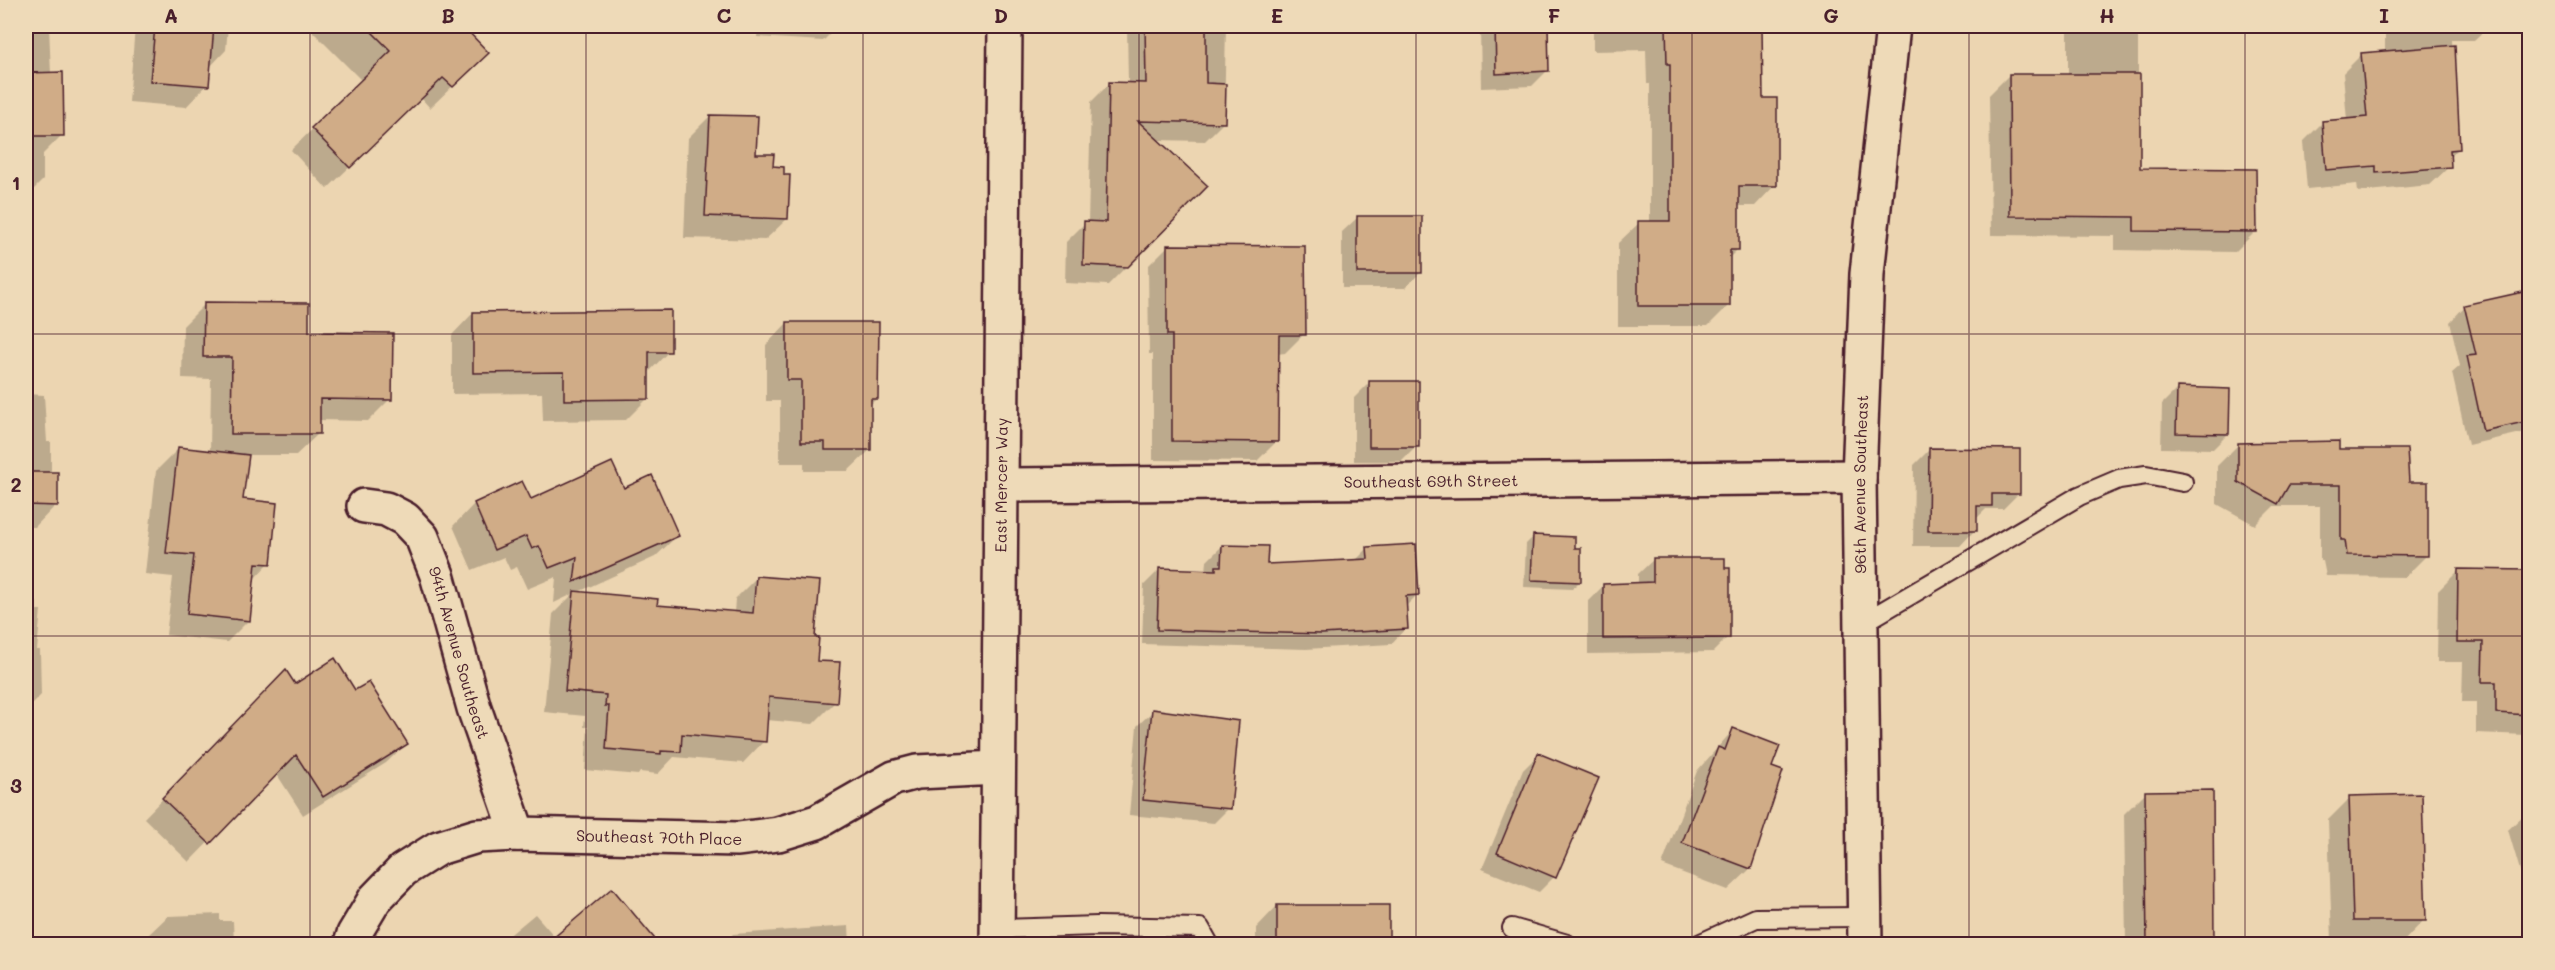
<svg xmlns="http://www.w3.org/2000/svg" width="2555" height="970" font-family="Mali,sans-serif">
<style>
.shadow{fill:#0003}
.building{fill:#d0ac87;stroke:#4a1f2b;stroke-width:1.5}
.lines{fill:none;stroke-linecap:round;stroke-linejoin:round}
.lane-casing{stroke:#4a1f2b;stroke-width:22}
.street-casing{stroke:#4a1f2b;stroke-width:38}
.secondary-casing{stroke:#4a1f2b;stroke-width:38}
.lane{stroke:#eedab8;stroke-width:18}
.street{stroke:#eedab8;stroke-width:33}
.secondary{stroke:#eedab8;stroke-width:33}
.grid{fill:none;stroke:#4a1f2b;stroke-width:1.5;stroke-opacity:0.55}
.labels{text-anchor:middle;stroke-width:4.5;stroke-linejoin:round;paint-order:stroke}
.street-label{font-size:16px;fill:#4a1f2b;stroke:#eedab8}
.neatline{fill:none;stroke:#4a1f2b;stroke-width:2}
.grid-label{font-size:20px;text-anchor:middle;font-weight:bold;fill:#4a1f2b}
</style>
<rect width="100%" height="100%" fill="#ecd5b1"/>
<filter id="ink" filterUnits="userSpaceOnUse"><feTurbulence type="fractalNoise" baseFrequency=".0167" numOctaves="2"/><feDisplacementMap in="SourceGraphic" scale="12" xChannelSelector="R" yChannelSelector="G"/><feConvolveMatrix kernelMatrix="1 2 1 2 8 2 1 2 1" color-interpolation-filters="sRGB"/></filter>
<g filter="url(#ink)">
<g class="shadow">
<path d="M26,26H49L51,74L62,135L43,154V180L26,197Z"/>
<path d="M135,26H228L226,50L209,68L207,85L186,107L129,102Z"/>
<path d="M307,26H440L444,30L449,26H461L487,53L430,108L421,98L327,189L291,150L362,81Z"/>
<path d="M758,26H838L823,41L757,37Z"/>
<path d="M1127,26H1226L1224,122L1205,141L1156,140L1206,186L1108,285L1065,283L1066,242L1085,223H1088L1091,102L1109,84H1128Z"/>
<path d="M1480,26H1546L1547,71L1532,86L1481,88Z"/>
<path d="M1593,26H1761L1762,99L1775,185L1755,206H1737V250L1729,258V305L1708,326H1618V243L1639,223H1650V84H1647L1646,50L1593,51Z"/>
<path d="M2068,26H2160L2151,35H2138V169L2255,232L2235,252L2115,250V236L1991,235L1989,95L2009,75H2068Z"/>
<path d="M2385,26H2489L2474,40H2452L2458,149L2449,158L2450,166L2430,185L2358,192L2357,184L2307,189L2303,142L2322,123L2347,121L2343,73L2362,54L2385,52Z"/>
<path d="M710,116L772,167L787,219L765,240L684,238L688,138Z"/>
<path d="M1358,217L1420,273L1405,288H1342V232Z"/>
<path d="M26,247H33V325L26,333Z"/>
<path d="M1167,247L1304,334L1285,353L1277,354L1276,442L1257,461L1153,460V354H1149L1148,266Z"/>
<path d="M2521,294L2530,329V431L2468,445L2452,373L2460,366L2450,322L2465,306Z"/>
<path d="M205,304L308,333L390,399L368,421L318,420V434L296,455H247L242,501L269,563L253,580L249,620L227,642L166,635L173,577L145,574L156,471L178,449L210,452L211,379L182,378L183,326Z"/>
<path d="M473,313L669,351L648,373V398L626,420L543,421L542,393L452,394V335Z"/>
<path d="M787,323L877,398L870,405V450L848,471H804V463H780V401H766V345Z"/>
<path d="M1370,382L1417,446L1402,461H1354V398Z"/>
<path d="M2177,389L2228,434L2213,449L2161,448L2162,404Z"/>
<path d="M26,394L44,395L47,442H51V473L56,505L35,527H26Z"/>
<path d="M2239,444L2407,483L2427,555L2405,577L2326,576L2323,561H2320V506H2274L2255,525L2217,504V466Z"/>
<path d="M1930,449L2018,494L2003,509H1986L1975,520V530L1960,546H1913L1914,465Z"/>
<path d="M623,490L677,536L655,557L576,593L656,606L734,613L735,599L757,577L813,639L815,662L835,702L813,724L766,720L764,741L743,763L674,757L658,774L640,772L638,775L585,770L588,727H584L585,716L544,712L553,614L573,594L554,603L556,577L527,589L517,567L510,570L504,557L472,570L453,526L474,504L530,501Z"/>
<path d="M1533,537L1573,550L1580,581L1572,589L1524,587L1526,544Z"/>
<path d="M1222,546L1265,565L1355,561L1368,548L1417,595L1405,607L1406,628L1391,644L1306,649L1142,644L1144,585L1159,570L1206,571L1207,561Z"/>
<path d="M1654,559L1723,569L1728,637L1713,652L1588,654V601L1603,586L1638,584V574Z"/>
<path d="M2458,571L2530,572V747L2527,735L2476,733V702H2462L2463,662H2437L2438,591Z"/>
<path d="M26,597H28V602H37V610H41L37,650H40L41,695L26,710Z"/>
<path d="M294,686L355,692L406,744L386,763L303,815L276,773L189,862L144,818L267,692Z"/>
<path d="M1153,711L1214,717L1229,808L1214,823L1129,815L1137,726Z"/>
<path d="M1733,730L1770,768L1750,869L1728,890L1662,865L1697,771Z"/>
<path d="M1538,755L1554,877L1539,892L1482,869L1523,770Z"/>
<path d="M2146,792L2213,944H2126L2124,814Z"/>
<path d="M2350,798L2424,920L2403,942H2332L2328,820Z"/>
<path d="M2529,810H2530V904L2508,830Z"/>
<path d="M1277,906L1387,941L1384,944H1256V928Z"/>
<path d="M220,914V921H233L234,944H146V937L168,916Z"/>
<path d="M535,914L556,938L658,944H499Z"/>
<path d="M849,926L850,944H723L733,934Z"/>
<path d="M2530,930V944H2517L2518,942Z"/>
</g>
<g class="building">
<path d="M155,26H214L209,86L150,81Z"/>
<path d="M366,26H463L489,53L453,87L443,78L350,168L311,128L391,51Z"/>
<path d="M1145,26H1206V83L1226,84L1225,123L1138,121L1208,186L1128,267L1083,265L1084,221L1106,222L1109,82L1146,83Z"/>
<path d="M1495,26H1548L1549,71L1496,74Z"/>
<path d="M1666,26H1762L1763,98H1777V186H1739V250H1730V306H1638V221H1670V64H1667Z"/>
<path d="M2455,45L2460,149L2450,150L2451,167L2376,173V166L2326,170L2322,121L2367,117L2361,53Z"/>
<path d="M63,72L64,136H26V73Z"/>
<path d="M2009,74H2140V168L2256,169L2257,232L2134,231V217L2010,216Z"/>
<path d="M710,115L758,116L756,154H774L773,166L784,167V175H790L788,219L705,216Z"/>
<rect x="1357" y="216" width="65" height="57"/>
<path d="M1167,245L1305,246L1306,335H1279L1278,442L1172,441V335H1167Z"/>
<path d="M2523,292L2529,322V421L2483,431L2467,356L2476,355L2464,305Z"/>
<path d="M204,302L309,303V332L393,333L392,400L320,399V434H231L232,357H203Z"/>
<path d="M671,310V352H649V399L564,400V372L473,373V312Z"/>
<path d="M787,322H879L878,399H871V450H825V442H801V380H787Z"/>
<rect x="1369" y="381" width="50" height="66"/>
<path d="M2177,387L2230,389L2229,434L2176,433Z"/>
<path d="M2339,441V449H2407L2409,482H2428V556L2347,555L2345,540H2341V485H2289L2278,504L2238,482V443Z"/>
<path d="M178,447L249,455L243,499L277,503L271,564L256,563L250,621L187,614L194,555L166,553Z"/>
<path d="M1929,448L2020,449V494H1992V506H1977V531H1928Z"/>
<path d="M612,462L624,488L652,475L679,536L574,582L577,557L549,568L539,546L532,549L526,536L494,550L474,503L522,481L531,499Z"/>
<path d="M26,472H58V506L26,505Z"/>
<path d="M1533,535L1575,537V548H1581V582L1531,580Z"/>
<path d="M1416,544L1419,595L1406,596L1408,629L1322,634L1157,630L1159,568L1216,570V566H1221L1222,545L1268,546L1267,564L1368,559L1367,547Z"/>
<path d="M1653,558H1725V568H1730V638L1603,639V584L1653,582Z"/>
<path d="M2458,569L2529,570V715L2496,713V682H2482L2483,642H2457Z"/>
<path d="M756,576L820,581L815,637H819L817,661L840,662L837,703L769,697L766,742L682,734L681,752L661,751V754L606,749L609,706H605L606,695L565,691L574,591L658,599L657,605L753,613Z"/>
<path d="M335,658L355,690L369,682L408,744L323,797L296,755L210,844L162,798L286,670L295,684Z"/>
<path d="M1152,709L1239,721L1231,809L1143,800Z"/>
<path d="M1733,728L1780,746L1772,767L1783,771L1751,869L1682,843L1718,747L1725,750Z"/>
<path d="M1538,753L1599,778L1556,878L1497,853Z"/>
<path d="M2213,790L2214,945H2147L2145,791Z"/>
<path d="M2422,794L2426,921H2353L2349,796Z"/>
<path d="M612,888L660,945H545Z"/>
<path d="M1277,905H1389V941L1284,945V941H1277Z"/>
</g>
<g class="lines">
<g class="lane-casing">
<g id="lane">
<path d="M1861,624L2079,496L2119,479L2146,475L2183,482"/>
<path d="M1512,928L1567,944"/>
<path d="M997,929L1098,926L1200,928L1209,944"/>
<path d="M1699,944L1756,918L1864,917"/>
</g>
</g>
<g class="street-casing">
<g id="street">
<path id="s1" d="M1002,485L1859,477"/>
<path id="s2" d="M364,506L386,509L405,519L422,537L437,575L474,708L518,834"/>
<path id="s3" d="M1865,944L1859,477L1867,274L1893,26"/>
</g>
</g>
<g class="secondary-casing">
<g id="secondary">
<path id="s4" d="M351,944L354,934L375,899L403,870L438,848L477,836L518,834L738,839L778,834L817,822L894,778L917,772L998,768"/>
<path id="s5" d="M997,944L1005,26"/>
</g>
</g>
<use href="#lane" class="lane"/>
<use href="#street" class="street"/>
<use href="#secondary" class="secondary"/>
</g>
</g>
<path class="grid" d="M310,26V944M586,26V944M863,26V944M1139,26V944M1416,26V944M1692,26V944M1969,26V944M2245,26V944M26,334H2530M26,636H2530"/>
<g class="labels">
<g class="street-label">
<text dy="6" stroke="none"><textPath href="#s1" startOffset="429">Southeast 69th Street</textPath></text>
<text dy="6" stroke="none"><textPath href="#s3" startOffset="460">96th Avenue Southeast</textPath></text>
<text dy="6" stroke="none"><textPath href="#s5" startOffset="459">East Mercer Way</textPath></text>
<text dy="6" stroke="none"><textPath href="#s2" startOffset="190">94th Avenue Southeast</textPath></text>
<text dy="6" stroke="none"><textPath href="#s4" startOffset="356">Southeast 70th Place</textPath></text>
</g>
</g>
<rect width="2555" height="970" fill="none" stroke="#eedab8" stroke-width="66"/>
<rect x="33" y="33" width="2489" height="904" class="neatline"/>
<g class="grid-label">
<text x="171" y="23">A</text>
<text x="448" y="23">B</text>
<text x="724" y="23">C</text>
<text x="1001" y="23">D</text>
<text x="1277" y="23">E</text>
<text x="1554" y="23">F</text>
<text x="1831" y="23">G</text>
<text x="2107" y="23">H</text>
<text x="2384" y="23">I</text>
<text x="16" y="190">1</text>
<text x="16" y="492">2</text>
<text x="16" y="793">3</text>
</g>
</svg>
